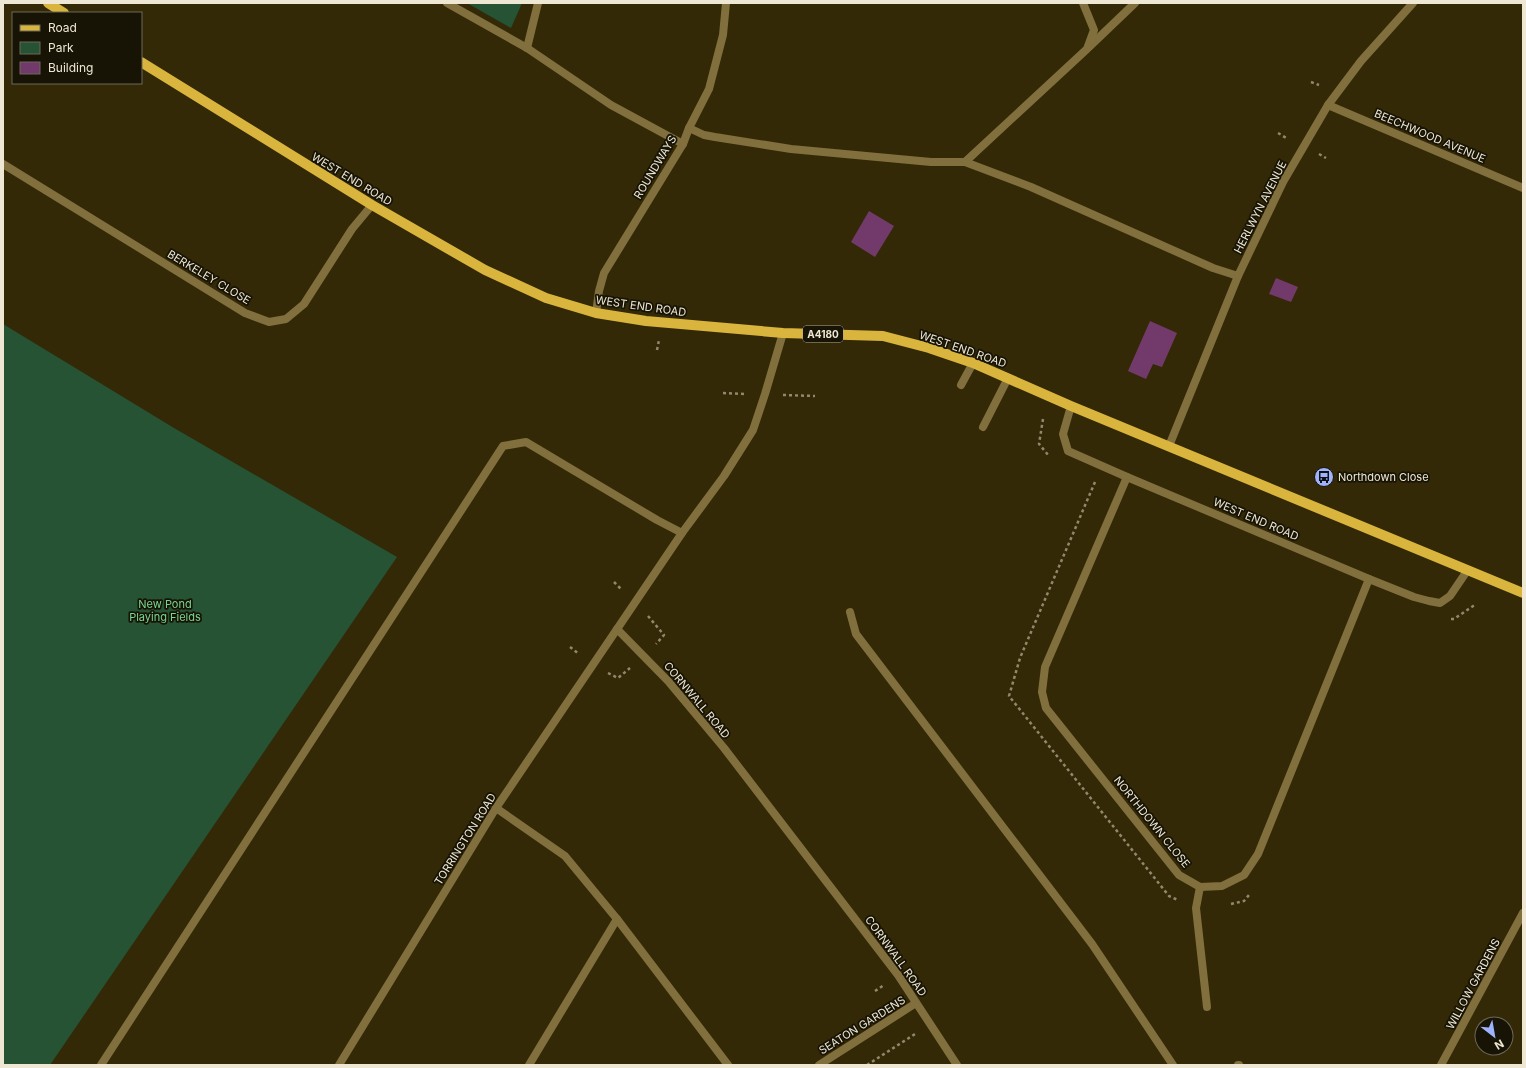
<svg xmlns="http://www.w3.org/2000/svg" width="1526" height="1068" font-family="Inter,sans-serif">
<style>
.green{fill:#265334}
.building{fill:#723a6b}
.lines{fill:none;stroke-linecap:round;stroke-linejoin:round}
.path{stroke:#91896e;stroke-width:2.5;stroke-dasharray:3 3;stroke-linecap:butt}
.service{stroke:#81703d;stroke-width:8}
.minor{stroke:#81703d;stroke-width:8}
.tertiary{stroke:#81703d;stroke-width:8}
.primary{stroke:#d9b53e;stroke-width:10}
.labels{text-anchor:middle;stroke-width:3.5;stroke-linejoin:round;paint-order:stroke}
.shield{fill:#171305;stroke:#ada796;stroke-width:1}
.shield-label{font-size:10px;font-weight:bold;fill:#ede7d4}
.street-label{font-size:11px;fill:#ede7d4;stroke:#171305}
.poi-label{font-size:11px;fill:#ede7d4;stroke:#171305;text-anchor:start}
.park-label{font-size:11px;fill:#76d793;stroke:#171305}
</style>
<rect width="100%" height="100%" fill="#342906"/>
<g class="green">
<path d="M467,3H522L511,28Z"/>
<path d="M3,324L174,428L397,557L50,1065H3Z"/>
</g>
<g class="building">
<path d="M869,211L894,226L875,257L851,242Z"/>
<path d="M1276,278L1298,287L1291,302L1269,294Z"/>
<path d="M1150,321L1177,333L1162,367L1153,364L1146,379L1128,371Z"/>
</g>
<g class="lines">
<g class="path">
<path d="M1311,82L1319,85"/>
<path d="M1278,133L1288,139"/>
<path d="M1319,154L1326,158"/>
<path d="M657,350L659,340"/>
<path d="M723,393L746,394"/>
<path d="M783,395L815,396"/>
<path d="M1043,419L1039,444L1049,456"/>
<path d="M1095,482L1020,658L1009,696L1169,896L1178,900"/>
<path d="M614,582L622,590"/>
<path d="M648,616L664,635L656,644"/>
<path d="M1451,619H1454L1476,604"/>
<path d="M570,647L579,654"/>
<path d="M608,673L618,678L630,668"/>
<path d="M1231,904L1244,901L1249,895"/>
<path d="M875,991L884,985"/>
<path d="M867,1065L915,1034"/>
</g>
<g class="service">
<path d="M447,3L527,48L611,105L683,144"/>
<path d="M1089,47L1135,3"/>
<path d="M527,48L538,3"/>
<path d="M689,128L704,135L715,137L791,149L931,162H965L1087,49L1094,30L1083,3"/>
<path d="M965,162L1031,187L1213,268L1238,276"/>
<path d="M961,385L973,363"/>
<path d="M983,427L1008,378"/>
<path d="M850,612L856,634L1092,944L1173,1065"/>
<path d="M496,808L565,856L617,919L728,1065"/>
<path d="M1200,887L1196,908L1207,1007"/>
<path d="M101,1065L503,446L526,442L657,520L682,533"/>
<path d="M529,1065L617,919"/>
<path d="M1238,1065H1239"/>
</g>
<g class="minor">
<path d="M1328,105L1523,188"/>
<path d="M3,164L245,313L269,322L286,319L304,304L352,229L372,205"/>
<path d="M596,313L599,291L604,273L683,144L689,128L709,89L723,35L726,3"/>
<path d="M1071,406L1063,434L1068,451L1127,477L1369,579L1414,597L1429,601L1440,603L1450,596L1467,571"/>
<path d="M1169,446L1238,276L1283,182L1328,105L1361,61L1413,3"/>
<path d="M1127,477L1045,667L1042,692L1046,708L1179,875L1200,887L1222,886L1244,875L1258,854L1369,579"/>
<path d="M819,1065L916,1003"/>
<path d="M1441,1065L1523,913"/>
</g>
<g class="tertiary">
<path d="M617,629L668,681L724,748L898,975L957,1065"/>
<path d="M339,1065L496,808L682,533L724,476L753,430L765,394L783,333"/>
</g>
<g class="primary">
<path d="M48,3L64,13"/>
<path d="M141,62L372,205L485,270L546,298L596,313L646,321L783,333L883,336L929,348L973,363L1071,406L1523,593"/>
</g>
</g>
<defs>
<g id="bus-disc" transform="scale(1)"><circle r="9.5" fill="#9fb3fd" stroke="#171305"/><path d="M-5-6H5V4H4V6H2V4H-2V6H-4V4H-5ZM-3.5-4V0h7V-4ZM-3.5 1.2v1.5H-2V1.2ZM2 1.2v1.5H3.5V1.2Z" fill="#111"/></g>
</defs>
<g fill-rule="evenodd">
<use href="#bus-disc" x="1324" y="477"/>
</g>
<g class="labels">
<rect class="shield" x="803" y="326" width="40" height="16" rx="3"/>
<g class="shield-label">
<text x="823" y="338">A4180</text>
</g>
<g class="street-label">
<text transform="translate(1430 136) rotate(23)" y="4">BEECHWOOD AVENUE</text>
<text transform="translate(655 167) rotate(-59)" y="4">ROUNDWAYS</text>
<text transform="translate(352 179) rotate(31)" y="4">WEST END ROAD</text>
<text transform="translate(1260 207) rotate(-63)" y="4">HERLWYN AVENUE</text>
<text transform="translate(209 277) rotate(31)" y="4">BERKELEY CLOSE</text>
<text transform="translate(641 306) rotate(8)" y="4">WEST END ROAD</text>
<text transform="translate(963 349) rotate(19)" y="4">WEST END ROAD</text>
<text transform="translate(1256 519) rotate(23)" y="4">WEST END ROAD</text>
<text transform="translate(697 700) rotate(50)" y="4">CORNWALL ROAD</text>
<text transform="translate(1152 822) rotate(51)" y="4">NORTHDOWN CLOSE</text>
<text transform="translate(465 839) rotate(-58)" y="4">TORRINGTON ROAD</text>
<text transform="translate(896 956) rotate(54)" y="4">CORNWALL ROAD</text>
<text transform="translate(1473 984) rotate(-62)" y="4">WILLOW GARDENS</text>
<text transform="translate(862 1025) rotate(-32)" y="4">SEATON GARDENS</text>
</g>
<g class="poi-label">
<text x="1338" y="481">Northdown Close</text>
</g>
<g class="park-label">
<text x="165" y="608">New Pond<tspan x="165" dy="13">Playing Fields</tspan></text>
</g>
</g>
<rect width="1526" height="1068" fill="none" stroke="#ede7d4" stroke-width="8"/>
<rect x="12" y="12" width="130" height="72" fill="#171305" stroke="#6d6858"/>
<rect x="20" y="25" width="20" height="6" fill="#d9b53e" stroke="#6d6858"/>
<text x="48" y="32" font-size="12" fill="#ede7d4">Road</text>
<rect x="20" y="42" width="20" height="12" fill="#265334" stroke="#6d6858"/>
<text x="48" y="52" font-size="12" fill="#ede7d4">Park</text>
<rect x="20" y="62" width="20" height="12" fill="#723a6b" stroke="#6d6858"/>
<text x="48" y="72" font-size="12" fill="#ede7d4">Building</text>
<g transform="translate(1494 1036) rotate(149)"><circle r="19" fill="#171305" stroke="#6d6858"/>
<path d="M0-3L7 15L0 10L-7 15Z" fill="#9fb3fd"/>
<text y="-6" font-size="11" font-weight="bold" text-anchor="middle" fill="#ede7d4">N</text>
</g>
</svg>
